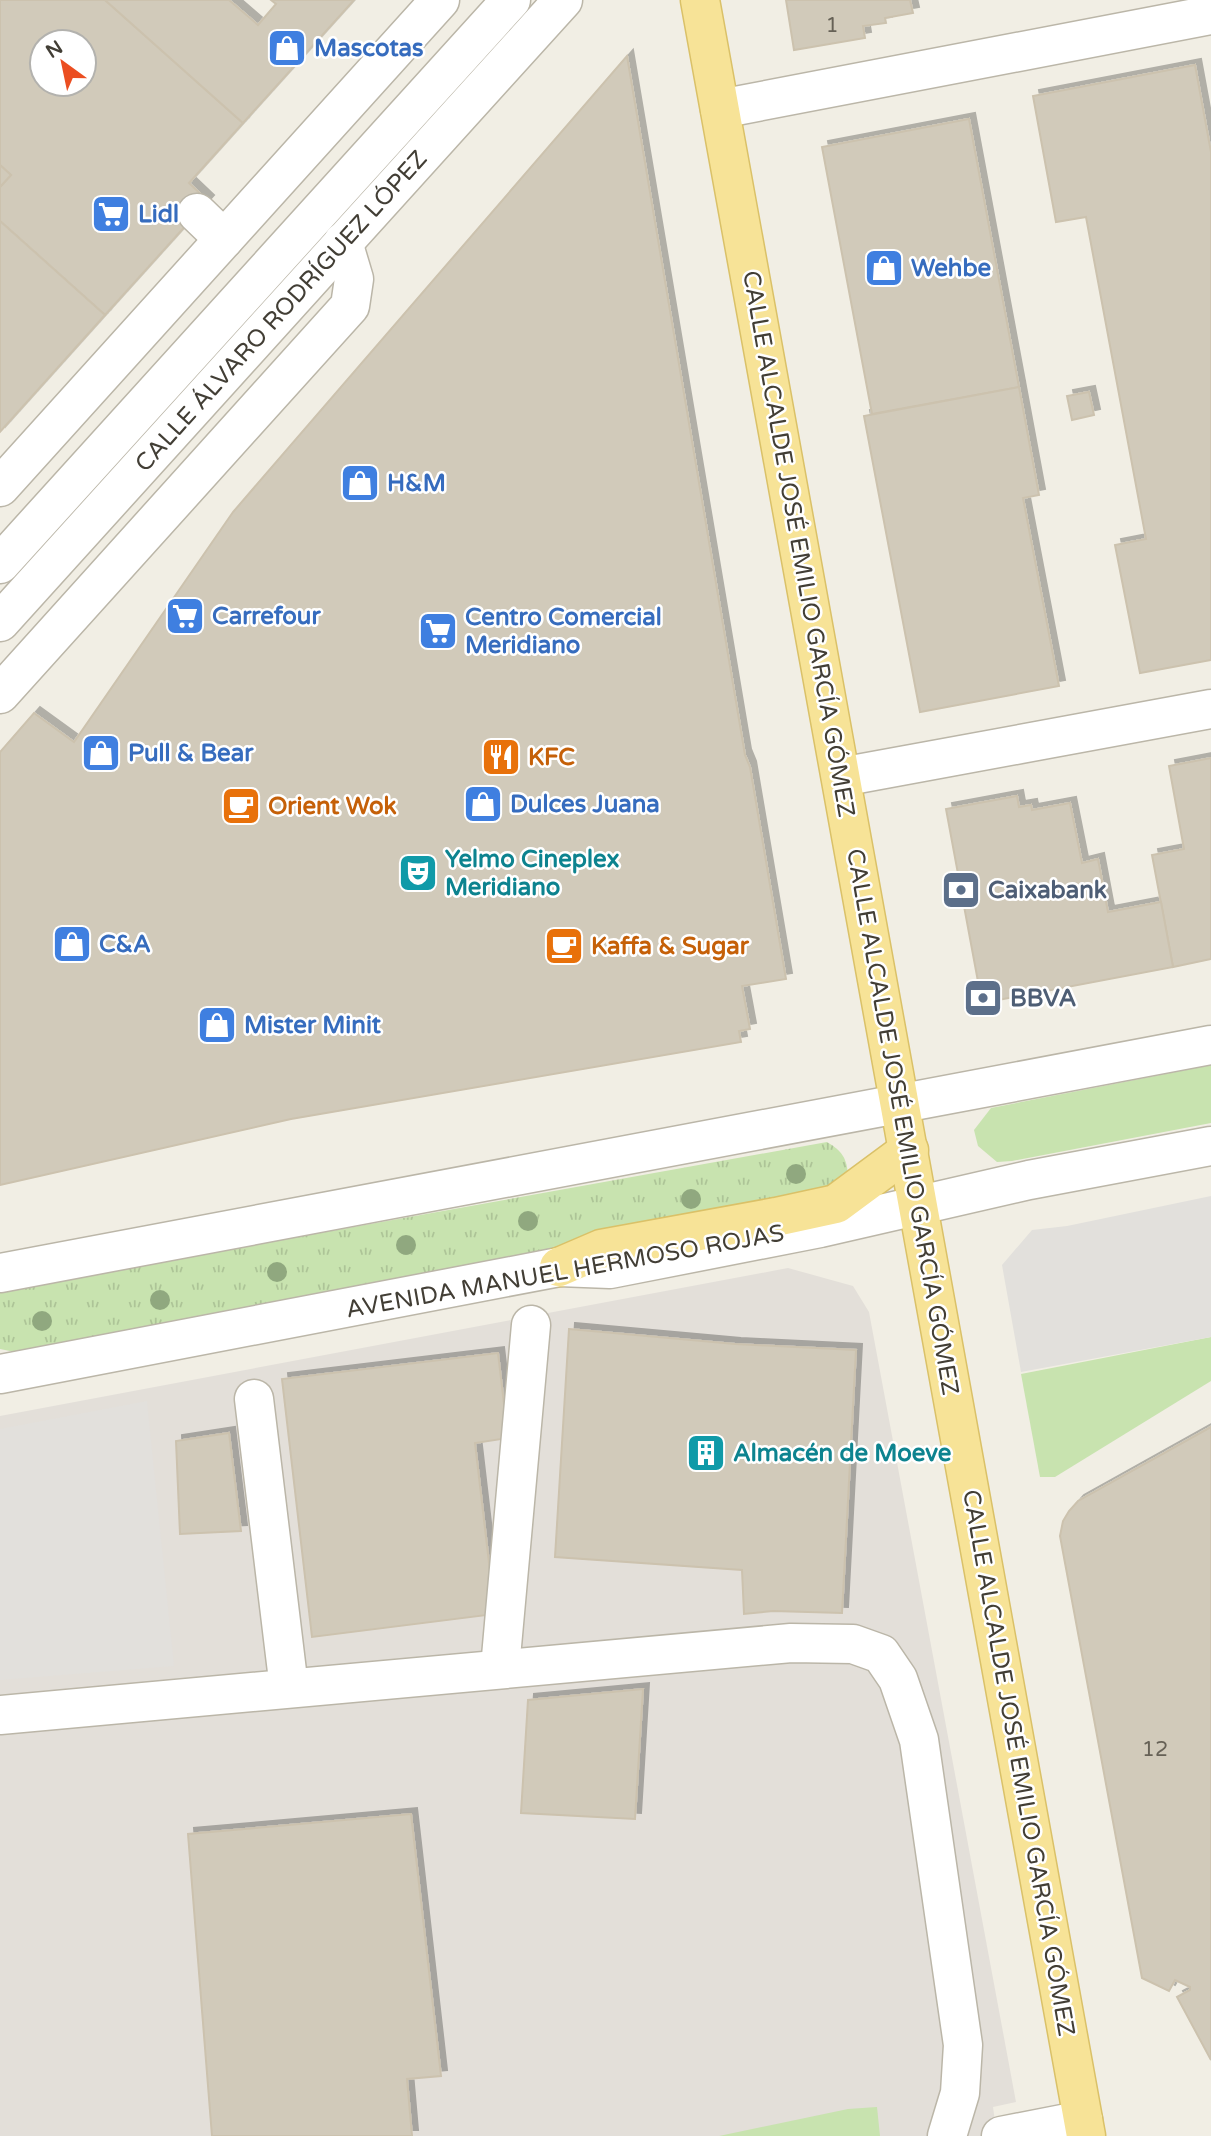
<svg xmlns="http://www.w3.org/2000/svg" width="1211" height="2136" font-family="'Varela Round',sans-serif">
<style>
.industrial{fill:#e3dfd9}
.grass{fill:url(#grass-tufts)}
.green{fill:#c8e3af}
.parking{fill:#e2e0dc}
.building{fill:#d1caba;stroke:#ccc2ae;stroke-width:2;fill-rule:evenodd;filter:url(#shadow)}
.lines{fill:none;stroke-linecap:round;stroke-linejoin:round}
.minor-casing{stroke:#bbb6a8;stroke-width:41}
.major-casing{stroke:#dac168;stroke-width:41}
.minor{stroke:#fff;stroke-width:38}
.major{stroke:#f7e397;stroke-width:38}
.tree{fill:#90a87f}
.labels{text-anchor:middle;stroke-width:5;stroke-linejoin:round;paint-order:stroke}
.number-label{font-size:21px;fill:#666156}
.shop-label{font-size:24px;font-weight:bold;fill:#366cbe;stroke:#fff;text-anchor:start}
.street-label{font-size:24px;fill:#423e35;stroke:#fff}
.food-label{font-size:24px;font-weight:bold;fill:#c56008;stroke:#fff;text-anchor:start}
.culture-label{font-size:24px;font-weight:bold;fill:#0d838f;stroke:#fff;text-anchor:start}
.service-label{font-size:24px;font-weight:bold;fill:#4e5e75;stroke:#fff;text-anchor:start}
</style>
<defs>
<pattern id="grass-tufts" width="24" height="20" patternUnits="userSpaceOnUse" patternTransform="scale(1.75)"><rect width="24" height="20" fill="#c8e3af"/><path d="M3 7l-1-3M5 7V3M7 7l1-3M15 17l-1-3M17 17v-4M19 17l1-3" fill="none" stroke="#adc497"/></pattern>
<filter id="shadow"><feDropShadow dx="6" dy="-6" stdDeviation="0" flood-color="#0004"/></filter>
</defs>
<rect width="100%" height="100%" fill="#f1eee4"/>
<path class="industrial" d="M788,1268L853,1286L869,1312L1016,2102L993,2107L997,2136H0V1416Z"/>
<path class="grass" d="M827,1142C842,1151 847,1158 848,1176L825,1196L15,1352L0,1349V1293L8,1289Z"/>
<g class="green">
<path d="M1211,1065V1123L1012,1161L997,1162L978,1146L974,1130L991,1108Z"/>
<path d="M1211,1337V1381L1055,1477H1040L1021,1374Z"/>
<path d="M877,2107L880,2136H719L848,2109Z"/>
</g>
<g class="parking">
<path d="M1211,1196V1337L1021,1372L1002,1265L1032,1230L1067,1226Z"/>
<path d="M147,1401L174,1666L0,1680V1429Z"/>
</g>
<g class="building">
<path d="M0,0H105L243,123L189,183L208,201L105,315L0,221V187L11,175L0,165ZM42,42H84V84H42Z"/>
<path d="M105,0H229L258,25L276,4L271,0H354L243,123Z"/>
<path d="M786,0H910L913,13L885,18L886,23L863,26L865,38L794,50Z"/>
<path d="M627,56L745,755L750,767L786,979L742,986L750,1029L739,1031L741,1042L291,1119L0,1185V752L34,713L74,742L233,512Z"/>
<path d="M1195,65L1211,152V660L1140,673L1115,545L1146,539L1086,217L1056,222L1033,96Z"/>
<path d="M969,119L1019,387L872,414L822,147Z"/>
<path d="M0,165L11,175L0,187Z"/>
<path d="M0,221L105,315L0,432Z"/>
<path d="M1019,387L1039,495L1023,498L1059,686L920,712L864,416Z"/>
<path d="M1089,392L1094,415L1072,420L1067,396Z"/>
<path d="M1211,758V959L1173,967L1152,855L1184,849L1169,766Z"/>
<path d="M1017,796L1019,807L1031,805L1032,810L1070,803L1082,863L1098,859L1108,912L1161,902L1173,967L982,1003L946,809Z"/>
<path d="M569,1329L735,1344L856,1350L842,1613L773,1611L744,1614L742,1570L555,1557Z"/>
<path d="M498,1353L508,1438L475,1443L495,1614L312,1637L282,1379Z"/>
<path d="M1211,1427V2060L1177,1997L1190,1990V1987L1175,1980L1169,1991L1142,1978L1060,1536L1063,1521L1069,1511L1078,1501Z"/>
<path d="M229,1433L241,1531L180,1534L176,1441Z"/>
<path d="M643,1689L635,1819L521,1813L528,1700Z"/>
<path d="M411,1814L441,2076L407,2079L412,2136H212L188,1834Z"/>
</g>
<g class="lines">
<g class="minor-casing">
<g id="minor">
<path d="M720,109L1211,15"/>
<path d="M197,213L224,239"/>
<path d="M0,487L440,0"/>
<path d="M0,564L511,0"/>
<path d="M0,622L563,0"/>
<path d="M0,694L350,306L354,279L343,242"/>
<path d="M841,777L1211,709"/>
<path d="M0,1273L1211,1045"/>
<path d="M0,1374L559,1267L610,1269L820,1228L1029,1180L1211,1146"/>
<path d="M254,1399L289,1688"/>
<path d="M500,1668L531,1325"/>
<path d="M0,1715L791,1643L853,1644L881,1654L898,1679L919,1740L963,2045L960,2093L947,2136"/>
<path d="M1001,2136L1083,2120"/>
</g>
</g>
<g class="major-casing">
<g id="major">
<path d="M700,0L1086,2136"/>
<path d="M559,1267L601,1249L776,1217L836,1204L909,1150"/>
</g>
</g>
<use href="#minor" class="minor"/>
<use href="#major" class="major"/>
</g>
<g class="tree">
<circle cx="796" cy="1174" r="10"/>
<circle cx="691" cy="1199" r="10"/>
<circle cx="528" cy="1221" r="10"/>
<circle cx="406" cy="1245" r="10"/>
<circle cx="277" cy="1272" r="10"/>
<circle cx="160" cy="1300" r="10"/>
<circle cx="42" cy="1321" r="10"/>
</g>
<defs>
<g id="shop-square" transform="scale(2.0125)"><rect x="-9" y="-9" width="18" height="18" rx="4" fill="#3f7fe0" stroke="#fff"/><path d="M-5-2.5h2.3a2.7 3.5 0 0 1 5.4 0H5L5.5 6h-11ZM-1.5-2.5h3a1.5 2.3 0 0 0-3 0Z" fill="#fff"/></g>
<g id="supermarket-square" transform="scale(2.0125)"><rect x="-9" y="-9" width="18" height="18" rx="4" fill="#3f7fe0" stroke="#fff"/><path d="M-6-5.5h2.5l.6 2H6L4.5 2H-2.5L-4.4-4H-6ZM-1.5 3.2a1.3 1.3 0 1 0 .1 0ZM3 3.2a1.3 1.3 0 1 0 .1 0Z" fill="#fff"/></g>
<g id="restaurant-square" transform="scale(2.0125)"><rect x="-9" y="-9" width="18" height="18" rx="4" fill="#e8710a" stroke="#fff"/><path d="M-5-6h1v4h1v-4h1v4h1v-4h1v5L-1.5 .5V6h-2V.5L-5-1ZM5-6V6H3V1.5H1.5Q1.5-4 5-6Z" fill="#fff"/></g>
<g id="cafe-square" transform="scale(2.0125)"><rect x="-9" y="-9" width="18" height="18" rx="4" fill="#e8710a" stroke="#fff"/><path d="M-5.5-4.5H6V0H3Q3 3.5 0 3.5H-2.5Q-5.5 3.5-5.5 0ZM3-3.2v2h1.7v-2ZM-6 4.5H4V6H-6Z" fill="#fff"/></g>
<g id="theatre-square" transform="scale(2.0125)"><rect x="-9" y="-9" width="18" height="18" rx="4" fill="#0f9aa8" stroke="#fff"/><path d="M-5-5.5Q0-4 5-5.5V0Q5 5 0 6Q-5 5-5 0ZM-3.3-2.5H-1v1.5H-3.3ZM1-2.5H3.3v1.5H1ZM-2.8 1Q0 5.5 2.8 1Z" fill="#fff"/></g>
<g id="bank-square" transform="scale(2.0125)"><rect x="-9" y="-9" width="18" height="18" rx="4" fill="#5c6f8a" stroke="#fff"/><path d="M-6-4H6V4H-6ZM0-2.3a2.3 2.3 0 1 0 0 4.6a2.3 2.3 0 1 0 0-4.6Z" fill="#fff"/></g>
<g id="building-square" transform="scale(2.0125)"><rect x="-9" y="-9" width="18" height="18" rx="4" fill="#0f9aa8" stroke="#fff"/><path d="M-4-6H4V6H1V3H-1V6H-4ZM-2.5-4.3h1.7v1.8h-1.7ZM.8-4.3h1.7v1.8H.8ZM-2.5-1h1.7V.8h-1.7ZM.8-1h1.7V.8H.8Z" fill="#fff"/></g>
</defs>
<g fill-rule="evenodd">
<use href="#shop-square" x="287" y="48"/>
<use href="#supermarket-square" x="111" y="214"/>
<use href="#shop-square" x="884" y="268"/>
<use href="#shop-square" x="360" y="483"/>
<use href="#supermarket-square" x="185" y="616"/>
<use href="#supermarket-square" x="438" y="631"/>
<use href="#shop-square" x="101" y="753"/>
<use href="#restaurant-square" x="501" y="757"/>
<use href="#shop-square" x="483" y="804"/>
<use href="#cafe-square" x="241" y="806"/>
<use href="#theatre-square" x="418" y="873"/>
<use href="#bank-square" x="961" y="890"/>
<use href="#shop-square" x="72" y="944"/>
<use href="#cafe-square" x="564" y="946"/>
<use href="#bank-square" x="983" y="998"/>
<use href="#shop-square" x="217" y="1025"/>
<use href="#building-square" x="706" y="1453"/>
</g>
<g class="labels">
<g class="number-label">
<text x="832" y="32">1</text>
<text x="1155" y="1756">12</text>
</g>
<g class="shop-label">
<text x="314" y="56">Mascotas</text>
<text x="138" y="222">Lidl</text>
<text x="911" y="276">Wehbe</text>
<text x="387" y="491">H&amp;M</text>
<text x="212" y="624">Carrefour</text>
<text x="465" y="625">Centro Comercial<tspan x="465" dy="28">Meridiano</tspan></text>
<text x="128" y="761">Pull &amp; Bear</text>
<text x="510" y="812">Dulces Juana</text>
<text x="99" y="952">C&amp;A</text>
<text x="244" y="1033">Mister Minit</text>
</g>
<g class="street-label">
<text transform="translate(281 311) rotate(-48)" y="8">CALLE ÁLVARO RODRÍGUEZ LÓPEZ</text>
<text transform="translate(799 544) rotate(80)" y="8">CALLE ALCALDE JOSÉ EMILIO GARCÍA GÓMEZ</text>
<text transform="translate(903 1122) rotate(80)" y="8">CALLE ALCALDE JOSÉ EMILIO GARCÍA GÓMEZ</text>
<text transform="translate(565 1271) rotate(-10)" y="8">AVENIDA MANUEL HERMOSO ROJAS</text>
<text transform="translate(1019 1763) rotate(80)" y="8">CALLE ALCALDE JOSÉ EMILIO GARCÍA GÓMEZ</text>
</g>
<g class="food-label">
<text x="528" y="765">KFC</text>
<text x="268" y="814">Orient Wok</text>
<text x="591" y="954">Kaffa &amp; Sugar</text>
</g>
<g class="culture-label">
<text x="445" y="867">Yelmo Cineplex<tspan x="445" dy="28">Meridiano</tspan></text>
<text x="733" y="1461">Almacén de Moeve</text>
</g>
<g class="service-label">
<text x="988" y="898">Caixabank</text>
<text x="1010" y="1006">BBVA</text>
</g>
</g>
<g transform="translate(63 63) rotate(327)"><circle r="33" fill="#ffffff" stroke="#b3b2ae" stroke-width="2"/>
<path d="M0-5L12 26L0 18L-12 26Z" fill="#eb4e21"/>
<text y="-10" font-size="19" font-weight="bold" text-anchor="middle" fill="#423e35">N</text>
</g>
</svg>
